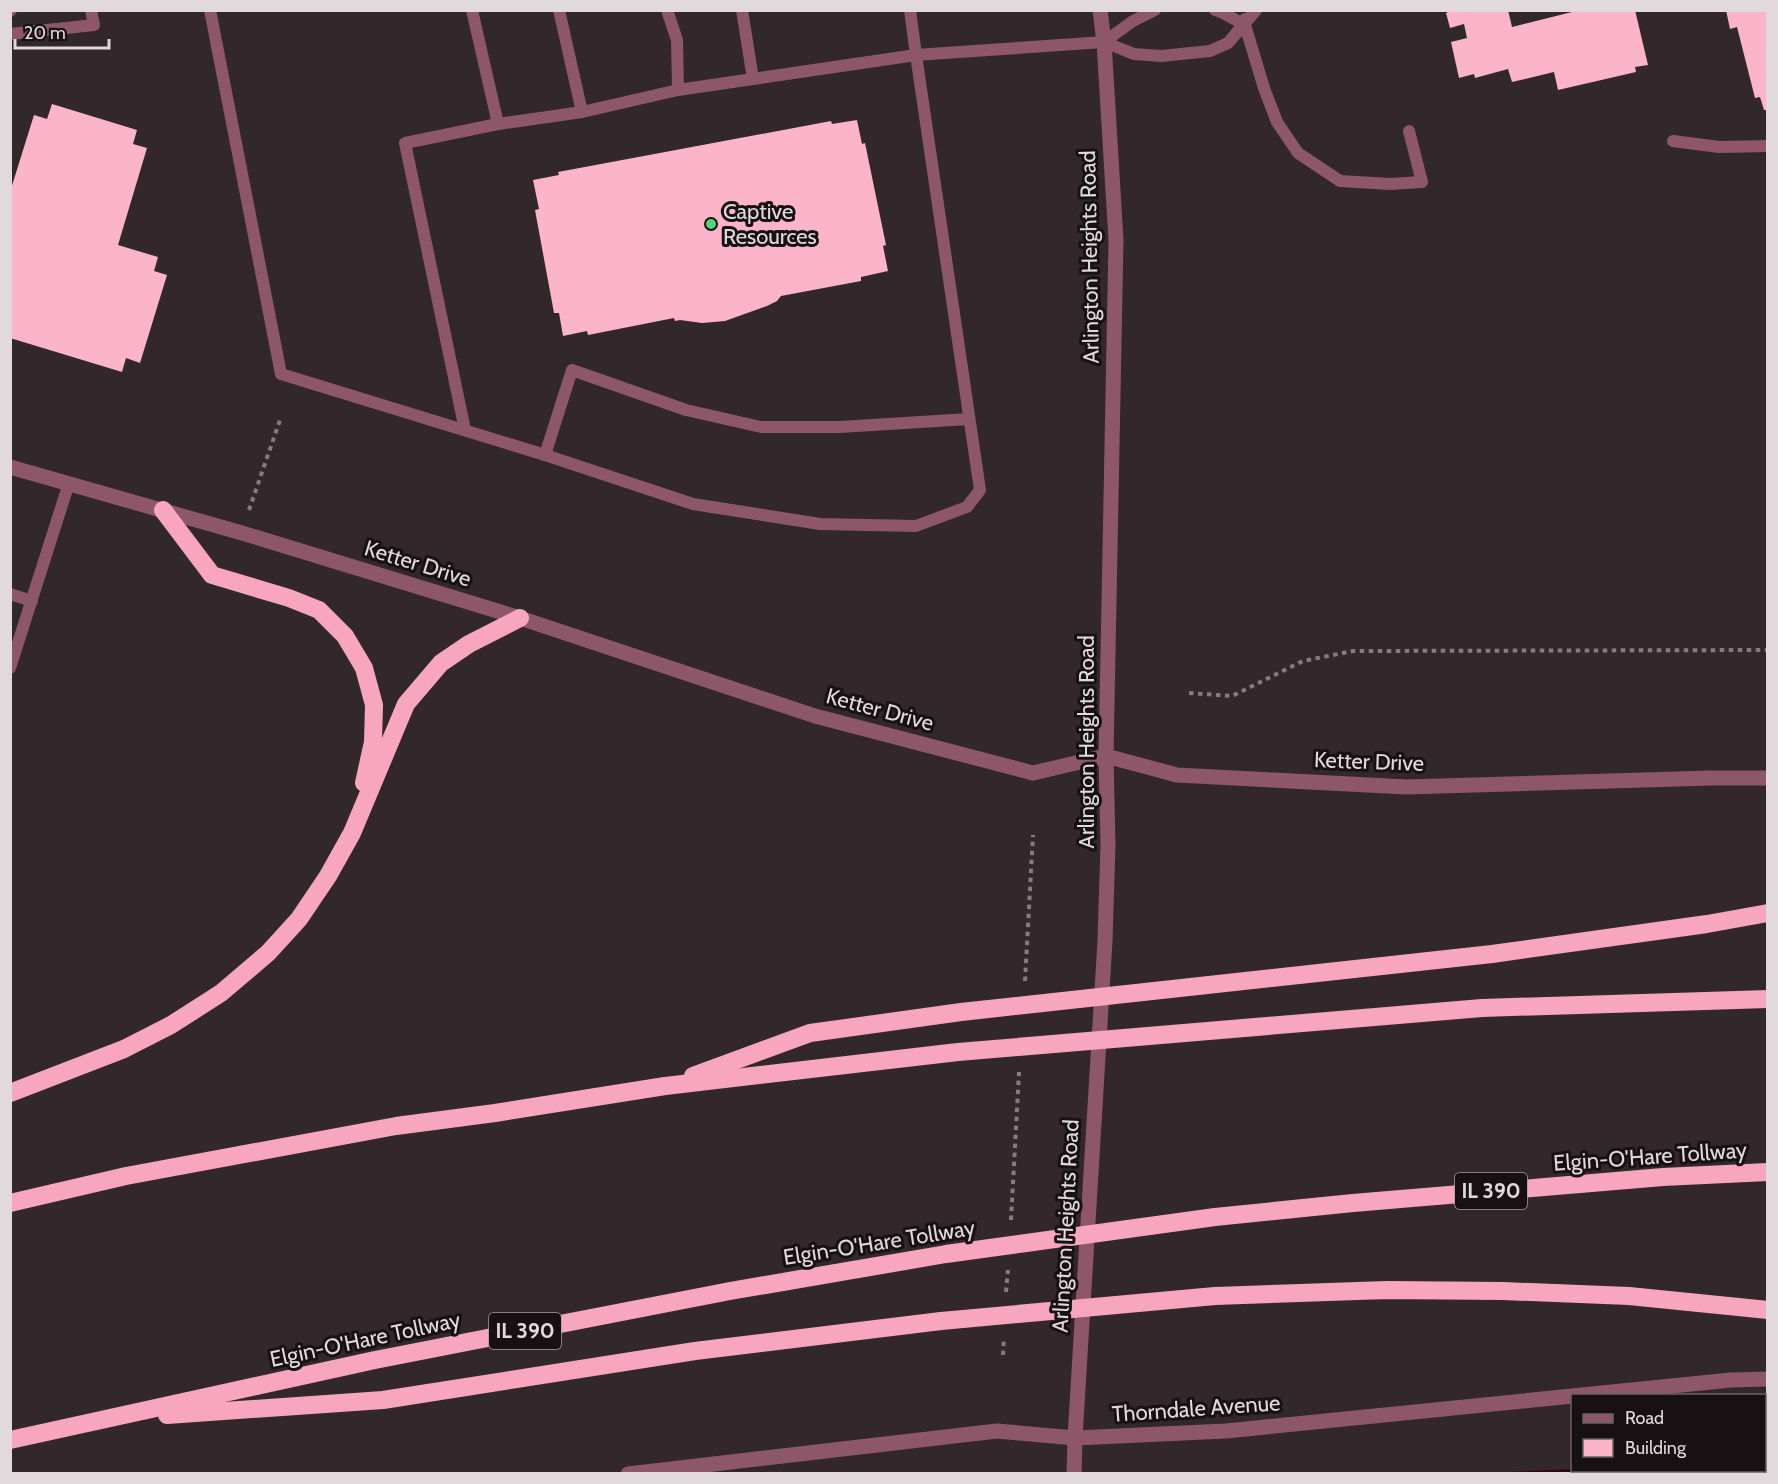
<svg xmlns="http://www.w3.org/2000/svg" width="1778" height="1484" font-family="Cabin,sans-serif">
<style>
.water{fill:url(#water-rules)}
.building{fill:#fcb4ca}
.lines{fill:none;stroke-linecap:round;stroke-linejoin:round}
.path{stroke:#867c7f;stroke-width:4;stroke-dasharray:4.5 4.5;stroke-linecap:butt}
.service{stroke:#8e5769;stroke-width:12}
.tertiary{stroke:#8e5769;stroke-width:15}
.motorway{stroke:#f8a6c0;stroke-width:18}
.poi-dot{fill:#50d674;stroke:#171113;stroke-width:2}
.labels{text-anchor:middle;stroke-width:6;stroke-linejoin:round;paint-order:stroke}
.shield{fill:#171113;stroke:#a49d9f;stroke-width:1.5}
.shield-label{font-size:21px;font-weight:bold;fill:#e1d9db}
.poi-label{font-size:22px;fill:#e1d9db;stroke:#171113;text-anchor:start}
.street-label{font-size:22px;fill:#e1d9db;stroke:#171113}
</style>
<defs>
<pattern id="water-rules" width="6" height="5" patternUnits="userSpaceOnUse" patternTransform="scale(1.5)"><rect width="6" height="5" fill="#360018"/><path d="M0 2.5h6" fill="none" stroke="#532539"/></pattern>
</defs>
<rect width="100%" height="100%" fill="#32272a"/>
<path class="water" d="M1765,1462H1767V1473H1486L1572,1469V1470H1764Z"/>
<g class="building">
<path d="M1453,10H1508L1512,27L1580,10H1635L1648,65L1635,67L1636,72L1558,90L1554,72L1512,82L1508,69L1475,78L1474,74L1459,78L1451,42L1467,38L1464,24L1450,28L1446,13Z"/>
<path d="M1726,10H1768V110H1764L1760,97L1755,98L1737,27L1730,29Z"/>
<path d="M52,104L137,130L133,144L147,148L118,245L158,257L154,271L167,275L140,363L126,358L122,372L10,338V192L34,115L47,119Z"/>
<path d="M857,120L862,144L865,143L886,245L883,246L888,271L861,277V281L781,296L777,301L767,306L725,321L702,323L680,320L675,321L674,318L588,335L587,331L563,336L559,313H554L535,210L539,209L533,180L559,175L558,172L831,121L832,124Z"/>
</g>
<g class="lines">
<g class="path">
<path d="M249,510L280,420"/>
<path d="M1189,693L1232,696L1303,661L1353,651L1768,650"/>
<path d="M1025,981L1033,835"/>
<path d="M1011,1220L1019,1072"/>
<path d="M1006,1292L1008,1270"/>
<path d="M1003,1355L1004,1338"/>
</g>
<g class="service">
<path d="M210,10L281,374L545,455L693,504L820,524L916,526L967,507L980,490L916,55L678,90"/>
<path d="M472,10L498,124L582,112"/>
<path d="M559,10L582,112L678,90L677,40L667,10"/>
<path d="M742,10L753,79"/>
<path d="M910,10L916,55L1104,42L1134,54L1161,56L1210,51L1228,43L1256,10"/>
<path d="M1215,10L1223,13L1245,25"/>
<path d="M10,11L11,10"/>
<path d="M1245,19V25L1264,88L1277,122L1298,153L1340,181L1390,184L1422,182L1409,131"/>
<path d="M10,34L94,25L91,10"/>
<path d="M1104,42L1133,21L1155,10"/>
<path d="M1673,141L1719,147L1768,146"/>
<path d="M465,430L405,143L498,124"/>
<path d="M545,455L572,370L686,410L761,427H840L969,419"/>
<path d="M10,594L32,601"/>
<path d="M10,668L69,483"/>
</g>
<g class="tertiary">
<path d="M10,467L242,533L520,618L815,716L1033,773L1106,756L1177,775L1406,787L1711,778H1768"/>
<path d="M628,1474L997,1431L1075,1438L1226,1431L1731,1380L1768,1379"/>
<path d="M1074,1474L1075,1438L1105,941L1108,845L1106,756L1116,240L1104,42L1100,10"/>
</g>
<g class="motorway">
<path d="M163,510L212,575L289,598L319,610L345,636L364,668L374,705L373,742L364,783"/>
<path d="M693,1076L810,1033L961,1012L1492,954L1707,924L1768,913"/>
<path d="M10,1093L124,1049L171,1025L221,993L268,953L299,919L328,876L352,833L406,704L441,663L469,644L520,618"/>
<path d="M10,1203L126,1176L396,1126L495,1113L665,1086L958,1052L1482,1008L1768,999"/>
<path d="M167,1415L383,1400L695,1351L941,1321L1215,1296L1387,1290L1503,1291L1629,1296L1768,1310"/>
<path d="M10,1440L375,1360L467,1342L730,1291L946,1254L1215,1217L1353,1203L1663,1177L1768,1172"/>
</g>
</g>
<circle class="poi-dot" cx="711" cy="224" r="6"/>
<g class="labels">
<g class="shield">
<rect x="1455" y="1173" width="72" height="36" rx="4.5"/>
<rect x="489" y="1313" width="72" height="36" rx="4.5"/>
</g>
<g class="shield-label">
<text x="1491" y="1198">IL 390</text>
<text x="525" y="1338">IL 390</text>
</g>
<g class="poi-label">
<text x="723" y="219">Captive<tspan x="723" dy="25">Resources</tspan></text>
</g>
<g class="street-label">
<text transform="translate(1089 257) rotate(-91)" y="8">Arlington Heights Road</text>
<text transform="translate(418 563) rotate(17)" y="8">Ketter Drive</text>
<text transform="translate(880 709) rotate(15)" y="8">Ketter Drive</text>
<text transform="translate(1086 742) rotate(-90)" y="8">Arlington Heights Road</text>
<text transform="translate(1369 761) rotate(2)" y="8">Ketter Drive</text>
<text transform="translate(1650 1156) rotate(-4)" y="8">Elgin-O'Hare Tollway</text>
<text transform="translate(1065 1226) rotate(-87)" y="8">Arlington Heights Road</text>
<text transform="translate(879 1242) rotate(-9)" y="8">Elgin-O'Hare Tollway</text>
<text transform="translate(365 1339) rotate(-12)" y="8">Elgin-O'Hare Tollway</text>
<text transform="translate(1196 1408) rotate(-4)" y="8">Thorndale Avenue</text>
</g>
</g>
<rect width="1778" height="1484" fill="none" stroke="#e1d9db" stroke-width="24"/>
<rect x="1571" y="1394" width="195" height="78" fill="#171113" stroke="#686163" stroke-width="1.5"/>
<rect x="1583" y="1414" width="30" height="9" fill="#8e5769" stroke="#686163" stroke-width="1.5"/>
<text x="1625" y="1424" font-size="18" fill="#e1d9db">Road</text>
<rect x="1583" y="1439" width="30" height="18" fill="#fcb4ca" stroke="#686163" stroke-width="1.5"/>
<text x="1625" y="1454" font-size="18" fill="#e1d9db">Building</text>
<path d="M15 39v9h94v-9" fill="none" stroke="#e1d9db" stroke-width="3"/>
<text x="24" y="39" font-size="18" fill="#e1d9db" stroke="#171113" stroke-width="4.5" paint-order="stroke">20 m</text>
</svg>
